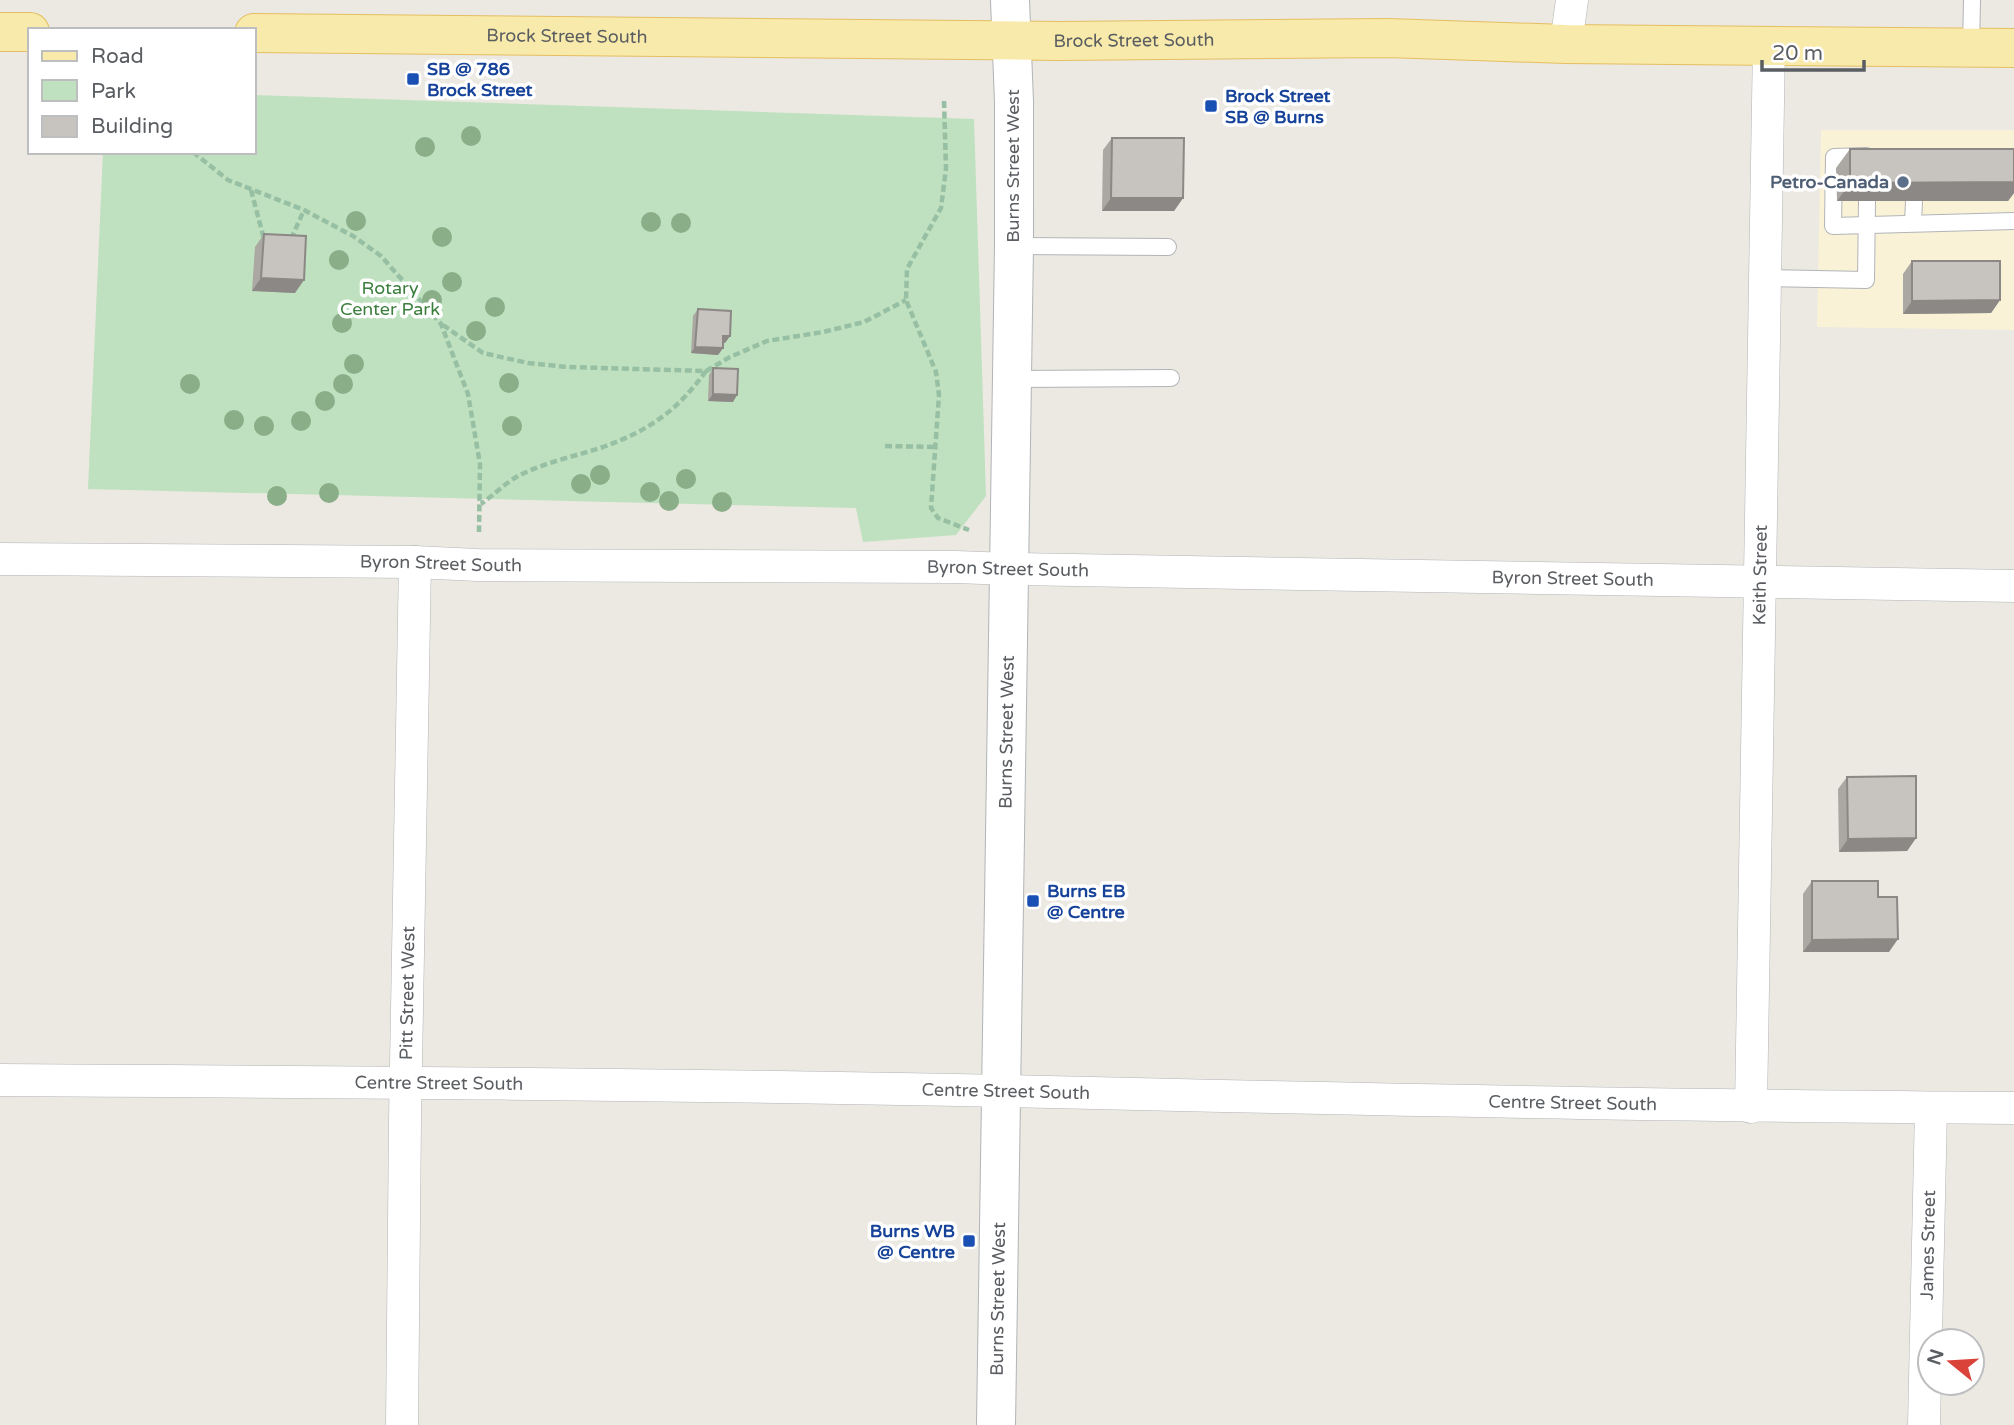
<svg xmlns="http://www.w3.org/2000/svg" width="2014" height="1425" font-family="'Varela Round',sans-serif">
<style>
.commercial{fill:#faf2d7}
.green{fill:#bfe1bf}
.lines{fill:none;stroke-linecap:round;stroke-linejoin:round}
.lane-casing{stroke:#b2b4b8;stroke-width:18}
.street-casing{stroke:#b2b4b8;stroke-width:33}
.secondary-casing{stroke:#b1b4b8;stroke-width:40}
.primary-casing{stroke:#e5be61;stroke-width:40}
.path{stroke:#97bfa3;stroke-width:4.5;stroke-dasharray:7 3.5;stroke-linecap:butt}
.lane{stroke:#fff;stroke-width:16}
.street{stroke:#fff;stroke-width:32}
.secondary{stroke:#fff;stroke-width:38}
.primary{stroke:#f8eaaa;stroke-width:38}
.tree{fill:#8aae87}
.wall{fill:#aba8a3}
.shaded-wall{fill:#8b8885}
.building{fill:#c7c3be;stroke:#8b8885;stroke-width:2}
.transit-dot{fill:#1a4fb4;stroke:#fff;stroke-width:2.5}
.service-dot{fill:#5c6f8a;stroke:#fff;stroke-width:2.5}
.labels{text-anchor:middle;stroke-width:7;stroke-linejoin:round;paint-order:stroke}
.street-label{font-size:18px;fill:#5a5d61;stroke:#fff}
.transit-label{font-size:18px;font-weight:bold;fill:#164399;stroke:#fff;text-anchor:start}
.service-label{font-size:18px;font-weight:bold;fill:#4e5e75;stroke:#fff;text-anchor:end}
.park-label{font-size:18px;fill:#3b7e3d;stroke:#fff}
</style>
<rect width="100%" height="100%" fill="#ebe9e1"/>
<path class="commercial" d="M1821,130H2014V330L1817,327Z"/>
<path class="green" d="M254,95L974,119L986,496L956,535L863,542L856,508L88,489L103,152H254Z"/>
<g class="lines">
<g class="lane-casing">
<g id="lane">
<path d="M1971,47L1972,0"/>
<path d="M1866,156L1834,157L1833,226L2014,221"/>
<path d="M1913,223L1914,201"/>
<path d="M1014,246L1168,247"/>
<path d="M1766,278L1866,280L1867,201"/>
<path d="M1012,379L1171,378"/>
</g>
</g>
<g class="street-casing">
<g id="street">
<path d="M1566,44L1572,0"/>
<path id="s1" d="M0,559L415,562L477,565L956,567L1009,569L2014,586"/>
<path id="s2" d="M0,1080C334,1082 668,1084 1002,1091C1339,1099 1677,1106 2014,1108"/>
<path id="s3" d="M1751,1107L1769,44"/>
<path id="s4" d="M402,1425L405,1121L415,562"/>
<path id="s5" d="M1924,1425L1931,1108"/>
</g>
</g>
<g class="secondary-casing">
<g id="secondary">
<path id="s6" d="M996,1425L1014,246V102L1010,0"/>
</g>
</g>
<g class="primary-casing">
<g id="primary">
<path d="M0,32H30"/>
<path id="s7" d="M254,33L1059,41L1387,38L1566,44L2014,48"/>
</g>
</g>
<g class="path">
<path d="M944,101L946,168L941,208L907,269L906,300L936,372L939,395L931,508L938,518L969,530"/>
<path d="M193,152L228,180L304,210L353,236L381,256L441,324L468,394L480,464L479,532"/>
<path d="M251,190L264,239"/>
<path d="M291,239L304,210"/>
<path d="M443,325L483,353L528,363L567,367L706,371C677,411 650,430 603,447C576,456 546,462 520,475C506,482 494,495 481,504"/>
<path d="M706,371L730,357L767,341L823,332L864,322L906,300"/>
<path d="M885,446L936,447"/>
</g>
<use href="#lane" class="lane"/>
<use href="#street" class="street"/>
<use href="#secondary" class="secondary"/>
<use href="#primary" class="primary"/>
</g>
<g class="tree">
<circle cx="471" cy="136" r="10"/>
<circle cx="425" cy="147" r="10"/>
<circle cx="356" cy="221" r="10"/>
<circle cx="651" cy="222" r="10"/>
<circle cx="681" cy="223" r="10"/>
<circle cx="442" cy="237" r="10"/>
<circle cx="339" cy="260" r="10"/>
<circle cx="452" cy="282" r="10"/>
<circle cx="432" cy="300" r="10"/>
<circle cx="495" cy="307" r="10"/>
<circle cx="342" cy="323" r="10"/>
<circle cx="476" cy="331" r="10"/>
<circle cx="354" cy="364" r="10"/>
<circle cx="509" cy="383" r="10"/>
<circle cx="190" cy="384" r="10"/>
<circle cx="343" cy="384" r="10"/>
<circle cx="325" cy="401" r="10"/>
<circle cx="234" cy="420" r="10"/>
<circle cx="301" cy="421" r="10"/>
<circle cx="264" cy="426" r="10"/>
<circle cx="512" cy="426" r="10"/>
<circle cx="600" cy="475" r="10"/>
<circle cx="686" cy="479" r="10"/>
<circle cx="581" cy="484" r="10"/>
<circle cx="650" cy="492" r="10"/>
<circle cx="329" cy="493" r="10"/>
<circle cx="277" cy="496" r="10"/>
<circle cx="669" cy="501" r="10"/>
<circle cx="722" cy="502" r="10"/>
</g>
<g class="wall">
<path d="M1112,138L1183,198L1174,211H1102L1103,150Z"/>
<path d="M1850,149H2014V193L2008,201H1837L1836,168Z"/>
<path d="M264,234L295,293L252,291L255,247Z"/>
<path d="M1912,261L2000,300L1991,313L1903,314V274Z"/>
<path d="M698,309L730,336L725,343H723V348L718,355L691,353L693,316Z"/>
<path d="M713,368L733,402L708,401L709,375Z"/>
<path d="M1847,777L1916,838L1907,851L1839,852L1838,789Z"/>
<path d="M1812,881L1878,897L1889,952H1803V894Z"/>
</g>
<g class="shaded-wall">
<path d="M2014,182V193L2008,201H1837L1850,183Z"/>
<path d="M1111,198H1183L1174,211H1102Z"/>
<path d="M261,278L304,280L295,293L252,291Z"/>
<path d="M2000,300L1991,313L1903,314L1912,301Z"/>
<path d="M723,336H730L725,343L718,342Z"/>
<path d="M695,347L723,348L718,355L691,353Z"/>
<path d="M713,394L737,395L733,402L708,401Z"/>
<path d="M1916,838L1907,851L1839,852L1848,839Z"/>
<path d="M1898,939L1889,952H1803L1812,940Z"/>
</g>
<g class="building">
<path d="M1112,138H1184L1183,198H1111Z"/>
<path d="M1850,149H2014V182L1850,183Z"/>
<path d="M264,234L306,236L304,280L261,278Z"/>
<path d="M1912,261H2000V300L1912,301Z"/>
<path d="M698,309L731,311L730,336H723V348L695,347Z"/>
<path d="M713,368L738,369L737,395L713,394Z"/>
<path d="M1916,776V838L1848,839L1847,777Z"/>
<path d="M1812,881H1878V897H1897L1898,939L1812,940Z"/>
</g>
<g class="transit-dot">
<rect x="406" y="72" width="14" height="14" rx="3.5"/>
<rect x="1204" y="99" width="14" height="14" rx="3.5"/>
<rect x="1026" y="894" width="14" height="14" rx="3.5"/>
<rect x="962" y="1234" width="14" height="14" rx="3.5"/>
</g>
<circle class="service-dot" cx="1903" cy="182" r="7"/>
<g class="labels">
<g class="street-label">
<text dy="6" stroke="none"><textPath href="#s7" startOffset="313">Brock Street South</textPath></text>
<text dy="6" stroke="none"><textPath href="#s7" startOffset="880">Brock Street South</textPath></text>
<text transform="translate(1013 166) rotate(-90)" y="6">Burns Street West</text>
<text dy="6" stroke="none"><textPath href="#s1" startOffset="441">Byron Street South</textPath></text>
<text dy="6" stroke="none"><textPath href="#s1" startOffset="1008">Byron Street South</textPath></text>
<text dy="6" stroke="none"><textPath href="#s3" startOffset="532">Keith Street</textPath></text>
<text dy="6" stroke="none"><textPath href="#s1" startOffset="1573">Byron Street South</textPath></text>
<text dy="6" stroke="none"><textPath href="#s6" startOffset="693">Burns Street West</textPath></text>
<text dy="6" stroke="none"><textPath href="#s4" startOffset="432">Pitt Street West</textPath></text>
<text dy="6" stroke="none"><textPath href="#s2" startOffset="439">Centre Street South</textPath></text>
<text dy="6" stroke="none"><textPath href="#s2" startOffset="1006">Centre Street South</textPath></text>
<text dy="6" stroke="none"><textPath href="#s2" startOffset="1573">Centre Street South</textPath></text>
<text dy="6" stroke="none"><textPath href="#s5" startOffset="180">James Street</textPath></text>
<text dy="6" stroke="none"><textPath href="#s6" startOffset="126">Burns Street West</textPath></text>
</g>
<g class="transit-label">
<text x="427" y="75">SB @ 786<tspan x="427" dy="21">Brock Street</tspan></text>
<text x="1225" y="102">Brock Street<tspan x="1225" dy="21">SB @ Burns</tspan></text>
<text x="1047" y="897">Burns EB<tspan x="1047" dy="21">@ Centre</tspan></text>
<text x="955" y="1237" text-anchor="end">Burns WB<tspan x="955" dy="21">@ Centre</tspan></text>
</g>
<g class="service-label">
<text x="1889" y="188">Petro-Canada</text>
</g>
<g class="park-label">
<text x="390" y="294">Rotary<tspan x="390" dy="21">Center Park</tspan></text>
</g>
</g>
<rect x="28" y="28" width="228" height="126" fill="#ffffff" stroke="#bdbec0" stroke-width="2"/>
<rect x="42" y="51" width="35" height="10" fill="#f8eaaa" stroke="#bdbec0" stroke-width="2"/>
<text x="91" y="63" font-size="21" fill="#5a5d61">Road</text>
<rect x="42" y="80" width="35" height="21" fill="#bfe1bf" stroke="#bdbec0" stroke-width="2"/>
<text x="91" y="98" font-size="21" fill="#5a5d61">Park</text>
<rect x="42" y="116" width="35" height="21" fill="#c7c3be" stroke="#bdbec0" stroke-width="2"/>
<text x="91" y="133" font-size="21" fill="#5a5d61">Building</text>
<g transform="translate(1951 1362) rotate(288)"><circle r="33" fill="#ffffff" stroke="#bdbec0" stroke-width="2"/>
<path d="M0-5L12 26L0 18L-12 26Z" fill="#da4339"/>
<text y="-10" font-size="19" font-weight="bold" text-anchor="middle" fill="#5a5d61">N</text>
</g>
<path d="M1762 60v10h102v-10" fill="none" stroke="#5a5d61" stroke-width="3.5"/>
<text x="1772" y="60" font-size="21" fill="#5a5d61" stroke="#ffffff" stroke-width="5" paint-order="stroke">20 m</text>
</svg>
